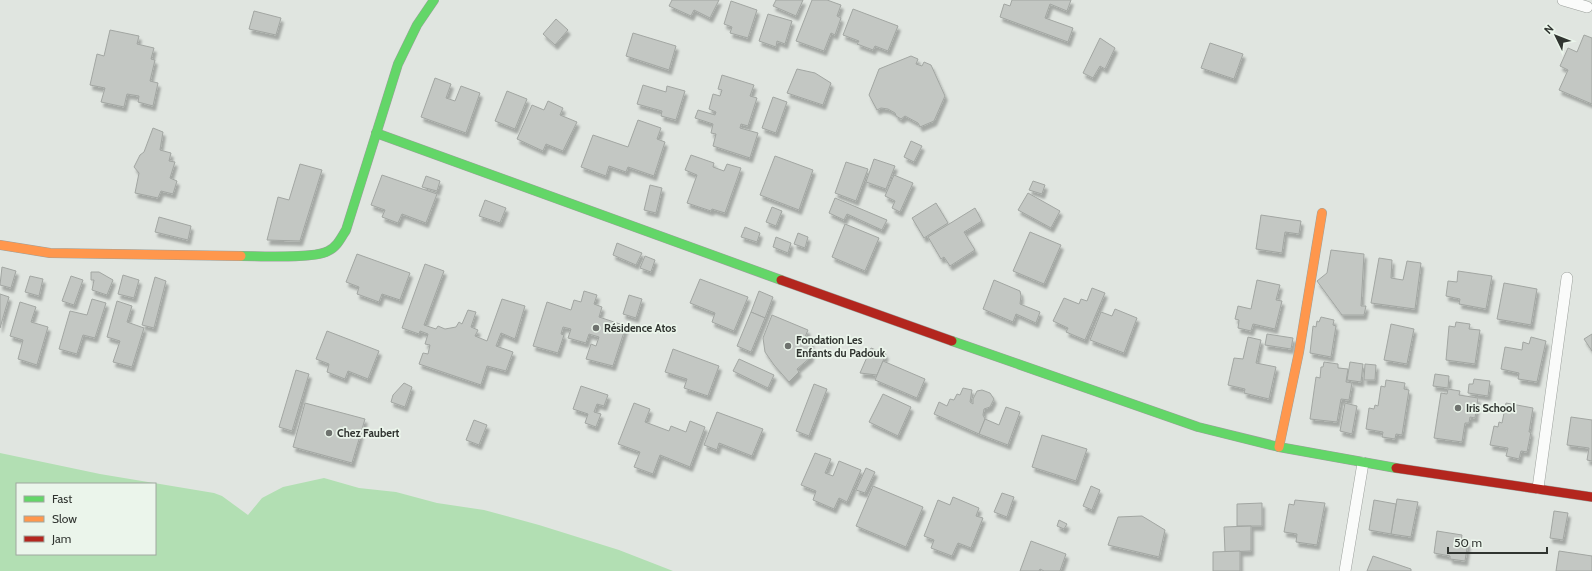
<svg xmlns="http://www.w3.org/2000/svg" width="1592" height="571" font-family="Cabin,sans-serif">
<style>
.water{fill:#b2dfb3;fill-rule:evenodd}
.building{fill:#c3c7c3;stroke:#a2a6a2;filter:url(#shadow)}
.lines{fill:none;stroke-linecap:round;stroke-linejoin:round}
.street-casing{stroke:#9ca09c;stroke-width:12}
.fast-casing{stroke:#9ca09c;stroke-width:10}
.slow-casing{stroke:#9ca09c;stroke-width:10}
.jam-casing{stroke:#9ca09c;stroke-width:10}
.street{stroke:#fafbfa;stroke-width:11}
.fast{stroke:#63d668;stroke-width:9}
.slow{stroke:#ff974d;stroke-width:9}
.jam{stroke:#b3261e;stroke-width:9}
.poi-dot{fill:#6e726e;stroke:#ebf5eb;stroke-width:1.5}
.labels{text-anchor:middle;stroke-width:3.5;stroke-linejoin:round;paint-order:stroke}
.poi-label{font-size:11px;font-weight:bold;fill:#303430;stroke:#ebf5eb;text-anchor:start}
</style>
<defs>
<filter id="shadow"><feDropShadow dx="2.5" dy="4.5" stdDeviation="1" flood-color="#0004"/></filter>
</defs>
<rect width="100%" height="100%" fill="#e0e5e0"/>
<path class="water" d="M0,453L100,474L214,493L222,496L248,515L262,498L283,487L324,478L359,488L396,492L437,503L484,510L539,525L619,550L673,571H0ZM17,484H155V554H17Z"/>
<g class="building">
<path d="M672,0H719L710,18L694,10L691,16L669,6Z"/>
<path d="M776,0H803L796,16L773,6Z"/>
<path d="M812,0H827L841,5L837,16L841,18L835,35L831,33L824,51L796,41Z"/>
<path d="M1012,0H1071L1067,11L1050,4L1045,18L1073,28L1068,42L1000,17L1004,4L1010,6Z"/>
<path d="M731,1L757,10L748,38L730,33L732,27L724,24Z"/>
<path d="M853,9L898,26L888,51L875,46L873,50L857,44L859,41L843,35Z"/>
<path d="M254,11L281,18L276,35L249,29Z"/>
<path d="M768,14L792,21L785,44L777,41L776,47L759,41Z"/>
<path d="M556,19L568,30L555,45L543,34Z"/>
<path d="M110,30L139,36L137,44L154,48L151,59L155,60L150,81L158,83L153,106L138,102L139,96L127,94L124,107L101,102L105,88L90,85L97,54L104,56Z"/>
<path d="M633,33L676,46L669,70L626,56Z"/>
<path d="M1584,35L1592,38V104L1559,90L1568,70L1560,66L1568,48L1577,52Z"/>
<path d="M1100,38L1115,48L1105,69L1100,66L1093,78L1083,73Z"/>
<path d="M1210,43L1243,54L1234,79L1201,68Z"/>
<path d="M911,56L918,59L916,64L922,66L924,62L931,65L945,96L934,121L920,127L918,123L905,116L901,119L896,116L895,113L888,109L881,108L877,110L869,95L879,69Z"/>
<path d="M797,69L815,73L831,83L823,105L787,93Z"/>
<path d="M722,75L754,85L750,96L757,98L748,126L741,124L740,128L758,133L750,158L713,146L716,134L711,133L713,124L695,118L698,110L715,115L716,112L709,109L713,94L720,96L722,90L718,89Z"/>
<path d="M435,78L451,84L446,98L455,101L461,86L480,93L466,133L421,117Z"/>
<path d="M643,85L666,92L667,86L685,91L676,120L661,116L662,111L637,104Z"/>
<path d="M507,91L527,99L515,129L495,121Z"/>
<path d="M773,97L787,102L776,133L762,128Z"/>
<path d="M548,101L563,108L560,115L577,122L563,151L546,144L543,151L517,139L532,105L544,110Z"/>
<path d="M638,120L661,128L657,139L665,142L654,176L628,167L626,172L609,166L606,176L581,167L593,135L628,147Z"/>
<path d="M153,128L163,132L160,150L171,153L169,161L175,162L170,178L177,181L173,194L161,191L158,198L135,193L139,173L134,167L140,155L144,152Z"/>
<path d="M911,141L922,146L914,162L904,157Z"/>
<path d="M691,155L714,163L713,167L724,171L727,164L741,168L725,213L712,209L711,211L687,203L697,175L685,170Z"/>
<path d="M775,156L813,170L799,210L760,195Z"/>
<path d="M874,159L895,166L886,189L866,182Z"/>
<path d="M846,162L868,169L856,201L835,193Z"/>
<path d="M300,164L322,170L300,241L267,240L278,197L289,200Z"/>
<path d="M382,175L437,194L426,223L402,214L398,223L382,217L385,210L371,205Z"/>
<path d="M894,175L913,183L900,212L892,208L895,201L885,196Z"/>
<path d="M426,176L440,181L437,191L422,187Z"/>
<path d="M1033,181L1045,185L1042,194L1029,190Z"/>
<path d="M650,185L662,188L656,213L644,210Z"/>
<path d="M1028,193L1060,211L1051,228L1018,210Z"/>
<path d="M835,198L887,220L882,230L847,214L844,220L829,213Z"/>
<path d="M485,200L506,208L500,223L479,216Z"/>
<path d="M936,203L948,223L924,238L912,218Z"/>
<path d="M772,207L782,211L776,226L766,222Z"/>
<path d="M975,208L982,221L964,232L975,250L950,266L944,257L941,259L928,237Z"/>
<path d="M1261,215L1301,221L1299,234L1285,232L1282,253L1256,249Z"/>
<path d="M159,217L191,226L188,240L155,232Z"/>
<path d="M845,224L879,238L865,271L832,257Z"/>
<path d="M745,227L760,233L757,242L741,237Z"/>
<path d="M1030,232L1061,245L1044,284L1013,271Z"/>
<path d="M798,233L808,237L805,248L794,244Z"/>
<path d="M776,237L791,243L788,253L773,247Z"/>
<path d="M617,243L642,253L636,265L613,255Z"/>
<path d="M1331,250L1364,254L1361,306H1366L1364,315H1342L1317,281L1327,273Z"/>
<path d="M357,254L410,273L400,300L382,294L379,302L357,294L359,287L346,282Z"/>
<path d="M645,256L655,260L651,272L640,268Z"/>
<path d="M1379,258L1392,260L1391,278L1403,280L1407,261L1421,263L1415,309L1371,303Z"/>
<path d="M425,264L444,271L424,325L436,329L438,326L445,329L456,327L459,322L462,324L468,310L476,312L471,327L478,330L475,336L487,341L502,299L525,306L515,339L501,333L496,346L513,352L506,371L487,366L481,385L419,364L423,353L428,354L430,345L425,344L428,334L420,331L419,334L402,328Z"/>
<path d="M2,267L16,271L11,288L0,285Z"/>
<path d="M1458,271L1492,276L1486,309L1459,304L1460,299L1446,296L1448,281L1457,282Z"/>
<path d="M91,272H99L113,280L107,295L92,290L94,280H91Z"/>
<path d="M123,275L139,280L134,298L118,294Z"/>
<path d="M30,276L43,279L39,296L25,292Z"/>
<path d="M71,276L83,280L74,305L62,301Z"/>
<path d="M155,277L166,281L154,328L142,325Z"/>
<path d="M700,279L748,297L734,331L712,322L715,313L690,303Z"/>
<path d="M994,280L1020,291L1021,296L1020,304L1040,312L1036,323L1016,314L1013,322L983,309Z"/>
<path d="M1257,280L1280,285L1276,300L1282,301L1275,329L1253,324L1251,331L1238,328L1239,320L1235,319L1238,306L1251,309Z"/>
<path d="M1504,283L1537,289L1531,325L1497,319Z"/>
<path d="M1092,288L1105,293L1085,340L1066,332L1068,328L1053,321L1064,298L1079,304L1081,299L1087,301Z"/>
<path d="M584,291L597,295L594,304L602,307L599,317L626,326L613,366L586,359L591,344L596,346L599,337L589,334L586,343L568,338L571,329L563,327L561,334L564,335L558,353L533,346L547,302L571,310L574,300L581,302Z"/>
<path d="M759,291L773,297L765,318L751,312Z"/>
<path d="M0,294L9,297L0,328Z"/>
<path d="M629,295L642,299L636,318L623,314Z"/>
<path d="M92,299L106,303L95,338L83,335L77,354L59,349L70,311L87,315Z"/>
<path d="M117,301L132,306L127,322L144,328L132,367L113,362L120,341L107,337Z"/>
<path d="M20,302L36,307L31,322L48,327L37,365L18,359L23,340L10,336Z"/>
<path d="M1115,309L1137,318L1124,353L1090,340L1101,312L1112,316Z"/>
<path d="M751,312L765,318L751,352L737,346Z"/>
<path d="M772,315L808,330L805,337L811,340V357L797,369L799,372L789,382L774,365L765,352L763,338Z"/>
<path d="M1321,317L1334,320L1333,325L1336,326L1331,357L1310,353L1313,326L1316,327L1317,321L1319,322Z"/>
<path d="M1456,322L1470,324L1469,329L1480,330L1475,364L1446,360L1449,326L1455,327Z"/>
<path d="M1391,324L1414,329L1407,364L1384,360Z"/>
<path d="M327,331L379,351L368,379L348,371L345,379L327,372L329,364L316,359Z"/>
<path d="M1267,334L1293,338L1291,349L1265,345Z"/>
<path d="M1592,334V351L1584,339Z"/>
<path d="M1248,337L1261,340L1256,363L1276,367L1269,399L1244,393L1245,389L1228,385L1234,358L1243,359Z"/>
<path d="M1531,337L1546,341L1537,382L1518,379L1519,373L1501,369L1505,347L1522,350L1523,342L1529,344Z"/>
<path d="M871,348L886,354L877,375L860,373Z"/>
<path d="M673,349L719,366L708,396L684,388L687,379L665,372Z"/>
<path d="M739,359L774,375L768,388L733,371Z"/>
<path d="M883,361L925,379L917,398L875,380Z"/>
<path d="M1324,362L1338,364V368L1348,369L1346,382L1352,383L1349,400L1341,399L1337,422L1310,419L1316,377L1320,378L1321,367H1323Z"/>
<path d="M1350,362L1363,364L1361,382L1347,380Z"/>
<path d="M1365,364L1376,365L1375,380H1364Z"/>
<path d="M296,370L309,374L292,431L279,427Z"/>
<path d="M1435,374L1449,376L1448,388L1433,386Z"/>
<path d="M1474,379L1490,381L1488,396L1468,393L1469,384H1473Z"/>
<path d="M1386,380L1405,383L1404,389L1409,390L1402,435L1396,434L1395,439L1382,437L1383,432L1366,429L1369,408L1374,409L1375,405L1378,406L1381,386L1385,387Z"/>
<path d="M404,383L412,387L405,407L391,402L393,395Z"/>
<path d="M814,384L827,389L809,436L796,431Z"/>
<path d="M581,386L608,395L604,406L597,404L594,412L601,414L596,427L585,423L588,414L573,409Z"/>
<path d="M963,388L972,390L970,402L973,404V399L977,391L982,390L990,393L994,399L990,407L984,409L983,415L985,419L979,434L934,414L939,402L947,406L950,399L954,400L957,394L960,395Z"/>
<path d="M1448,389L1460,391L1459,395L1478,398L1475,418L1470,417L1469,423H1465L1462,442L1434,438L1441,393L1447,394Z"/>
<path d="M883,394L911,407L898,436L869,422Z"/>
<path d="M305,403L365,419L352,463L293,447Z"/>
<path d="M634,403L650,409L645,422L669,431L671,426L686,432L690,421L705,427L690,467L660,455L653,474L634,467L640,452L618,444Z"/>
<path d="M1345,403L1357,406L1352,434L1340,431Z"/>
<path d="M1506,403L1533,408L1529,432H1531L1527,452L1521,451L1519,459L1506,456L1508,448L1490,445L1494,426L1498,427L1499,422L1502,423Z"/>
<path d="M1006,407L1020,412L1008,445L979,434L985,419L999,425Z"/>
<path d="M717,412L763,429L752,456L719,443L717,450L704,445Z"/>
<path d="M1571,417L1592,420V461L1587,460L1589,448L1567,445Z"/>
<path d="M474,420L487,425L479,445L466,440Z"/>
<path d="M1042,435L1087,449L1076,481L1032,467Z"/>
<path d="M815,453L831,459L825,473L833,476L839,461L861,470L847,502L839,498L834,509L813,500L816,491L801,485Z"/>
<path d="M866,468L875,472L865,493L856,490Z"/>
<path d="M873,486L923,507L906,547L856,526Z"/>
<path d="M1091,486L1100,490L1092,510L1083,506Z"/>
<path d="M1002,493L1014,497L1007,517L994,512Z"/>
<path d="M953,497L979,508L976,516L983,518L971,548L958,543L952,556L931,548L934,540L924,536L938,500L950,505Z"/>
<path d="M1397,499L1418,502L1411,537L1391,534Z"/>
<path d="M1295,500L1325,503L1317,545L1296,542L1297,534L1284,532L1289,504L1294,505Z"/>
<path d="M1374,500L1396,504L1391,534L1369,530Z"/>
<path d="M1262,503V526H1237V504Z"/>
<path d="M1554,511L1568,513L1563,540L1550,538Z"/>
<path d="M1142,516L1165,530L1159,557L1108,545L1118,517Z"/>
<path d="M1059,520L1067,524L1064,529L1057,526Z"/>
<path d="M1251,526V551L1225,552L1224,527Z"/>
<path d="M1437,531L1462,535L1461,541L1468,542L1465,561L1450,559V556L1434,553Z"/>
<path d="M1031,541L1066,554L1060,571H1044L1040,569L1039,571H1020Z"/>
<path d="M1240,551V571H1213V552Z"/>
<path d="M1559,551L1592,556V571H1556Z"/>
<path d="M1373,556L1411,569V571H1367Z"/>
</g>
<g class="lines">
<g class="street-casing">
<g id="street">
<path d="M1563,0L1587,7"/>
<path d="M1538,488L1567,278"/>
<path d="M1345,571L1363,463"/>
</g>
</g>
<g class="fast-casing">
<g id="fast">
<path d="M376,133L781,280"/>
<path d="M241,256C260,256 314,259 328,251C337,247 341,238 346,230L398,64L417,25L434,0"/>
<path d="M952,341L1198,427L1279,447L1396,468"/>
</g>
</g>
<g class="slow-casing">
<g id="slow">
<path d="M0,245L50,253L241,256"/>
<path d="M1279,447L1299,352L1322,213"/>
</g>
</g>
<g class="jam-casing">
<g id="jam">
<path d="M781,280L952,341"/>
<path d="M1396,468L1592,497"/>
</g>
</g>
<use href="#street" class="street"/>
<use href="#fast" class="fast"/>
<use href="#slow" class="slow"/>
<use href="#jam" class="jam"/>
</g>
<g class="poi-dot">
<circle cx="596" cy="328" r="4"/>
<circle cx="788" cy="346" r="4"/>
<circle cx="1458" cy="408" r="4"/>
<circle cx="329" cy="433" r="4"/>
</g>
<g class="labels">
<g class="poi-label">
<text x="604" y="332">Résidence Atos</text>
<text x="796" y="344">Fondation Les<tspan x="796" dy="13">Enfants du Padouk</tspan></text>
<text x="1466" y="412">Iris School</text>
<text x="337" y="437">Chez Faubert</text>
</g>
</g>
<rect x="16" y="483" width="140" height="72" fill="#ebf5eb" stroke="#a0a8a0"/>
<rect x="24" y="496" width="20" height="6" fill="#63d668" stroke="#a0a8a0"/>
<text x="52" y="503" font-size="12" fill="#303430">Fast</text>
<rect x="24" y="516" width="20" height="6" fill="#ff974d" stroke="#a0a8a0"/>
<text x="52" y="523" font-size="12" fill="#303430">Slow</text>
<rect x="24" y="536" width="20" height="6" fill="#b3261e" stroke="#a0a8a0"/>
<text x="52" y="543" font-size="12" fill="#303430">Jam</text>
<g transform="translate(1556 36) rotate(313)" stroke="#ebf5eb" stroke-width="3" paint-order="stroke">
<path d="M0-3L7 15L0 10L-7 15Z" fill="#303430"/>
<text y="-6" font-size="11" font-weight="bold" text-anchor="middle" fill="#303430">N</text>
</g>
<path d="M1448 547v6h99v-6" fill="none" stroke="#303430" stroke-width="2"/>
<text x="1454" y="547" font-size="12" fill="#303430" stroke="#ebf5eb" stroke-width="3" paint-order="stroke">50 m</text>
</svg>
